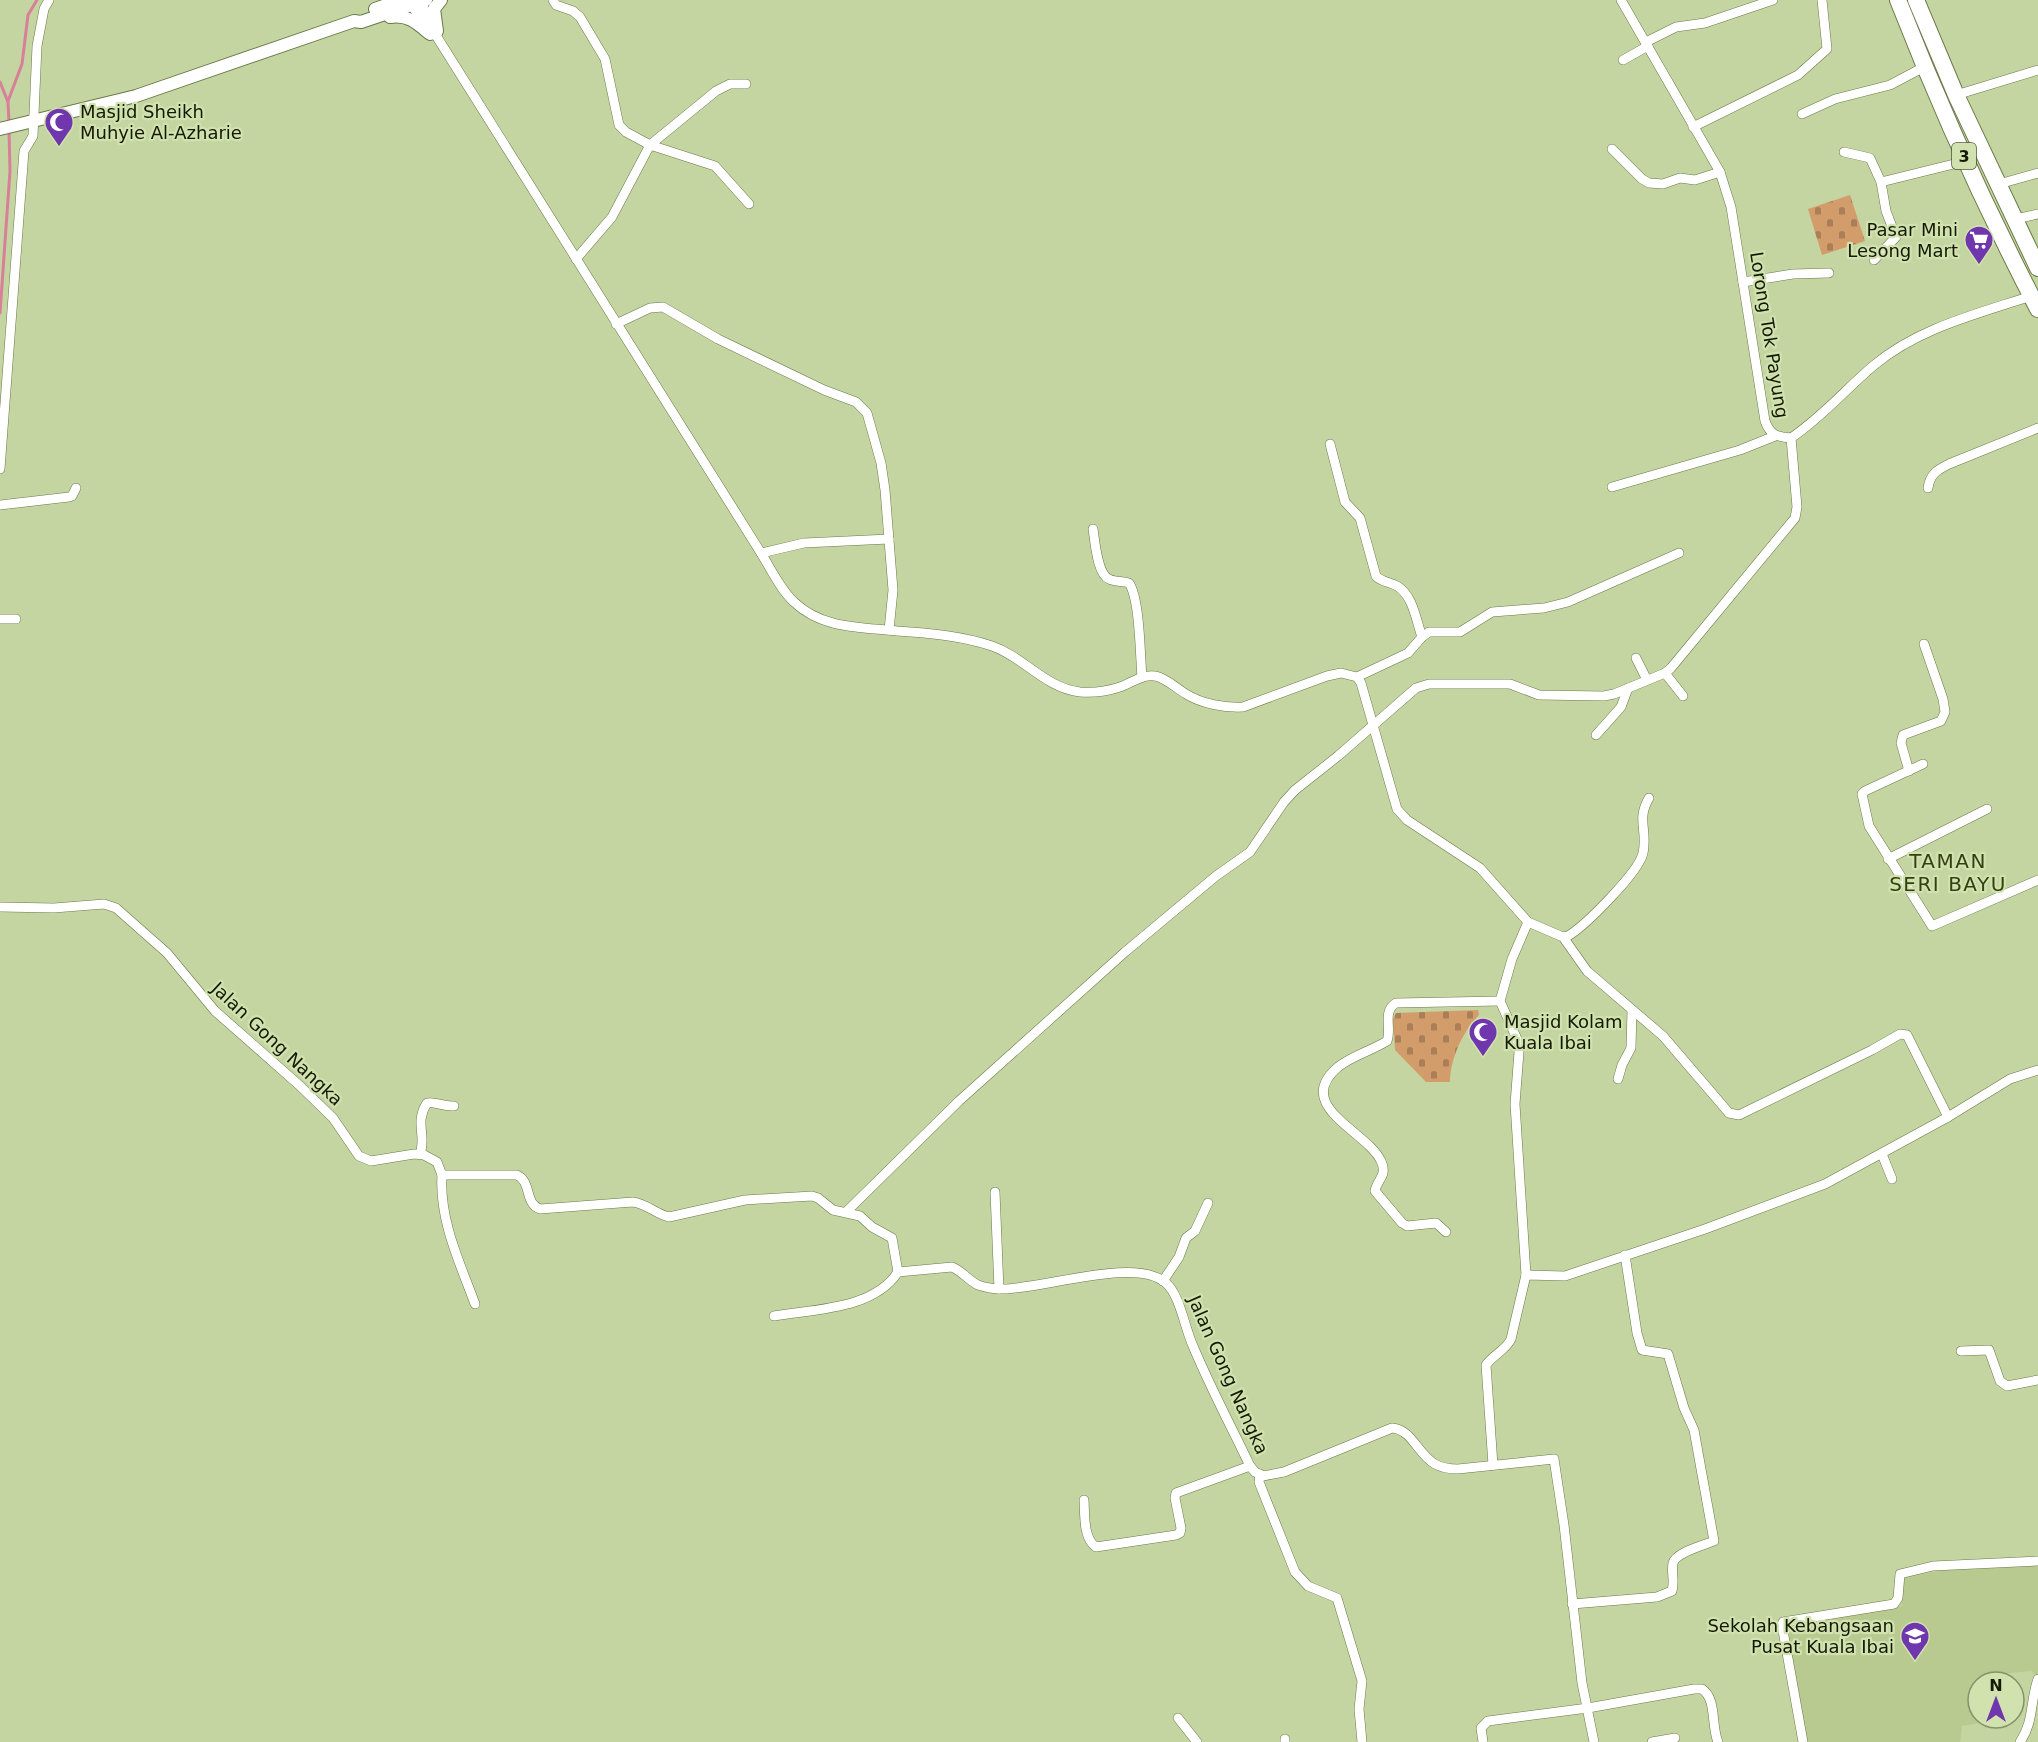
<svg xmlns="http://www.w3.org/2000/svg" width="2038" height="1742" font-family="'DejaVu Sans',sans-serif">
<style>
.built{fill:#b8ca8f}
.cemetery{fill:url(#cemetery-stones)}
.lines{fill:none;stroke-linecap:round;stroke-linejoin:round}
.stream{stroke:#d87f99;stroke-width:3}
.minor-casing{stroke:#6b7949;stroke-width:10}
.tertiary-casing{stroke:#6b7949;stroke-width:14}
.trunk-casing{stroke:#6b7949;stroke-width:18}
.minor{stroke:#fff;stroke-width:9}
.tertiary{stroke:#fff;stroke-width:12}
.trunk{stroke:#fff;stroke-width:16}
.labels{text-anchor:middle;stroke-width:4.5;stroke-linejoin:round;paint-order:stroke}
.shield{fill:#d1e2ae;stroke:#4d5538;stroke-width:1.5}
.shield-label{font-size:16px;font-weight:bold;fill:#141906}
.poi-label{font-size:18px;fill:#141906;stroke:#d1e2ae;text-anchor:start}
.street-label{font-size:18px;fill:#141906;stroke:#d1e2ae}
.neighbourhood-label{font-size:20px;letter-spacing:1.5px;fill:#344010;stroke:#d1e2ae}
</style>
<defs>
<pattern id="cemetery-stones" width="16" height="16" patternUnits="userSpaceOnUse" patternTransform="scale(1.5)"><rect width="16" height="16" fill="#d39c6b"/><path d="M2 7V4a2 2 0 0 1 4 0v3zM10 15v-3a2 2 0 0 1 4 0v3z" fill="#aa7e56"/></pattern>
</defs>
<rect width="100%" height="100%" fill="#c4d5a1"/>
<path class="built" d="M2038,1565V1676L2031,1671L1990,1675L1982,1682H1978V1718H1980V1723L1962,1726L1960,1742H1807L1784,1624L1902,1606L1901,1578L1949,1569Z"/>
<g class="cemetery">
<path d="M1850,195L1865,241L1822,255L1808,209Z"/>
<path d="M1478,1010L1479,1015C1463,1031 1450,1059 1450,1082H1426L1395,1050L1393,1019L1396,1013Z"/>
</g>
<g class="lines">
<g class="stream">
<path d="M0,82L8,102L9,123"/>
<path d="M8,101L22,64L28,15L37,0"/>
<path d="M0,313L10,171L9,130"/>
</g>
<g class="minor-casing">
<g id="minor">
<path d="M408,0L427,28"/>
<path d="M419,0L437,31V37L447,53L761,553C771,569 780,589 794,602C822,629 861,627 897,631C929,633 962,636 992,646C1024,657 1045,688 1080,692C1093,693 1108,691 1120,687C1132,683 1142,674 1155,676C1166,678 1176,688 1186,694C1202,704 1225,708 1243,707L1327,676L1341,673L1357,677L1361,683L1397,809L1407,820L1480,868L1528,922L1512,959L1500,1001L1517,1039L1519,1052L1515,1104L1526,1275"/>
<path d="M553,0L556,5L573,11L580,17L605,59L619,125L626,132L650,145L715,166L749,204"/>
<path d="M1621,0L1720,172L1731,207L1765,421C1770,435 1777,437 1791,438C1822,417 1845,390 1873,366C1918,328 1977,314 2031,296"/>
<path d="M1646,42L1676,27L1705,23L1773,0"/>
<path d="M1623,60L1648,46"/>
<path d="M1956,95L2038,70"/>
<path d="M1802,114L1835,99L1890,85L1924,67"/>
<path d="M1693,127L1798,75L1827,49L1822,0"/>
<path d="M1612,149L1642,179L1649,183L1663,184L1680,178L1695,180L1720,172"/>
<path d="M1844,152L1870,158L1881,182L1966,161"/>
<path d="M1999,184L2038,173"/>
<path d="M2016,219L2038,214"/>
<path d="M576,259L612,217L650,145L716,91L730,84H746"/>
<path d="M1874,260L1896,237L1886,211L1881,182"/>
<path d="M1743,282L1793,274L1829,273"/>
<path d="M616,324L650,308L663,307L718,339L824,390L856,402L867,413L881,463L885,490L893,590L889,630"/>
<path d="M1330,444L1345,502L1360,518L1376,576C1381,582 1390,582 1397,586C1413,595 1416,620 1422,637"/>
<path d="M0,469L24,151L33,136L37,46L44,9L49,0"/>
<path d="M1612,487L1740,450L1775,436"/>
<path d="M1928,488C1930,474 1937,470 1949,464L2038,428"/>
<path d="M0,505L69,497L72,496L76,488"/>
<path d="M1093,529C1095,541 1097,574 1109,579C1115,582 1122,581 1129,583C1140,599 1140,655 1142,677"/>
<path d="M761,553L804,543L889,539"/>
<path d="M0,619H16"/>
<path d="M1636,658L1647,680"/>
<path d="M1665,673L1683,696"/>
<path d="M1357,677L1408,653L1422,637L1429,632H1460L1492,612L1544,608L1568,602L1679,553"/>
<path d="M1596,735L1621,707L1628,688"/>
<path d="M1923,764L1865,791L1862,794L1869,826L1932,926L2038,880"/>
<path d="M1909,771L1901,743L1903,735L1941,721L1945,712L1943,699L1924,644"/>
<path d="M1888,859L1987,809"/>
<path d="M0,907L54,908L104,904L116,908L167,953L215,1011L299,1085L333,1118L359,1156L371,1161L414,1154L424,1155L437,1162L442,1175H517C532,1182 524,1203 540,1209L633,1202C647,1204 656,1214 669,1217L745,1200L812,1196L818,1198L833,1210L860,1216L872,1227L892,1238L898,1272C873,1310 814,1309 774,1316"/>
<path d="M1528,922L1563,937L1568,936C1586,925 1639,872 1643,853C1648,830 1636,820 1649,798"/>
<path d="M1563,937L1587,971L1663,1036L1729,1113L1739,1115L1872,1050L1900,1034L1907,1035L1948,1117"/>
<path d="M1618,1079L1622,1065L1631,1048L1632,1010"/>
<path d="M420,1154C427,1135 414,1123 427,1103C435,1101 443,1107 454,1106"/>
<path d="M1882,1154L1892,1179"/>
<path d="M442,1175C439,1220 460,1263 475,1304"/>
<path d="M995,1192L999,1289"/>
<path d="M846,1212L959,1101L1125,952L1216,876L1250,852L1284,802L1295,790L1338,756L1416,688L1429,684H1510L1539,695L1604,696L1614,694L1665,673L1671,668L1795,518L1797,507L1791,438"/>
<path d="M1446,1232L1436,1223L1407,1226L1402,1223L1375,1191C1377,1179 1388,1176 1381,1161C1367,1131 1292,1106 1338,1067C1353,1055 1371,1051 1387,1041C1392,1029 1382,1011 1396,1003L1500,1001"/>
<path d="M898,1272L952,1267C962,1271 968,1280 978,1285C984,1287 994,1289 1001,1289C1041,1290 1135,1256 1166,1283C1180,1295 1185,1329 1193,1346C1210,1387 1231,1426 1250,1466L1255,1472L1263,1476L1284,1472L1392,1428C1413,1430 1417,1454 1435,1464C1442,1468 1451,1469 1458,1469L1554,1459L1564,1525L1582,1683L1594,1742"/>
<path d="M1163,1281L1179,1257L1186,1238L1195,1231L1208,1203"/>
<path d="M1961,1351L1989,1350L2000,1381L2007,1386L2038,1380"/>
<path d="M1493,1465L1486,1365C1493,1355 1506,1350 1511,1339L1526,1275L1565,1276L1705,1229L1825,1184L1948,1117L2010,1079L2038,1070"/>
<path d="M1260,1474L1259,1482L1295,1572L1308,1586L1337,1598L1362,1681L1359,1709L1362,1742"/>
<path d="M1084,1500C1085,1515 1083,1538 1096,1547L1176,1535L1180,1533L1181,1528L1175,1498L1176,1493L1250,1466"/>
<path d="M1572,1604L1657,1597L1672,1591C1675,1581 1671,1572 1673,1563C1676,1552 1705,1545 1714,1541L1694,1430L1684,1408L1668,1354L1642,1350L1637,1333L1625,1255"/>
<path d="M1178,1718L1197,1742"/>
<path d="M1285,1742V1739"/>
<path d="M1483,1742L1481,1728L1488,1721L1588,1708L1694,1689H1702C1717,1699 1711,1726 1718,1742"/>
<path d="M1652,1742L1675,1738"/>
<path d="M1803,1742L1782,1625L1783,1622L1894,1604L1898,1598L1900,1574L1933,1566L2038,1561"/>
<path d="M2020,1742C2034,1722 2030,1701 2038,1679"/>
</g>
</g>
<g class="tertiary-casing">
<g id="tertiary">
<path d="M375,9L400,0"/>
<path d="M390,17C408,14 417,23 430,34"/>
<path d="M437,31L434,9L441,0"/>
<path d="M0,129L136,96L354,21L361,22L426,0"/>
</g>
</g>
<g class="trunk-casing">
<g id="trunk">
<path d="M1898,0C1939,105 1986,209 2038,309"/>
<path d="M1916,0L1956,95L2038,268"/>
</g>
</g>
<use href="#minor" class="minor"/>
<use href="#tertiary" class="tertiary"/>
<use href="#trunk" class="trunk"/>
</g>
<defs>
<g id="mosque-pin" transform="scale(1.5)"><path d="M0 17L-7.5 6A9.5 9.5 0 1 1 7.5 6Z" fill="#7036ad" stroke="#d1e2ae"/><path d="M3.5-4.9A6 6 0 1 0 3.5 4.9A5 5 0 1 1 3.5-4.9Z" fill="#fff"/></g>
<g id="supermarket-pin" transform="scale(1.5)"><path d="M0 17L-7.5 6A9.5 9.5 0 1 1 7.5 6Z" fill="#7036ad" stroke="#d1e2ae"/><path d="M-6-5.5h2.5l.6 2H6L4.5 2H-2.5L-4.4-4H-6ZM-1.5 3.2a1.3 1.3 0 1 0 .1 0ZM3 3.2a1.3 1.3 0 1 0 .1 0Z" fill="#fff"/></g>
<g id="school-pin" transform="scale(1.5)"><path d="M0 17L-7.5 6A9.5 9.5 0 1 1 7.5 6Z" fill="#7036ad" stroke="#d1e2ae"/><path d="M0-5L7-2L0 1L-7-2ZM-4 1L0 2.5L4 1V4Q0 6-4 4Z" fill="#fff"/></g>
</defs>
<g fill-rule="evenodd">
<use href="#mosque-pin" x="59" y="122"/>
<use href="#supermarket-pin" x="1979" y="240"/>
<use href="#mosque-pin" x="1483" y="1032"/>
<use href="#school-pin" x="1915" y="1636"/>
</g>
<g class="labels">
<rect class="shield" x="1952" y="143" width="24" height="26" rx="4.5"/>
<g class="shield-label">
<text x="1964" y="162">3</text>
</g>
<g class="poi-label">
<text x="80" y="118">Masjid Sheikh<tspan x="80" dy="21">Muhyie Al-Azharie</tspan></text>
<text x="1958" y="236" text-anchor="end">Pasar Mini<tspan x="1958" dy="21">Lesong Mart</tspan></text>
<text x="1504" y="1028">Masjid Kolam<tspan x="1504" dy="21">Kuala Ibai</tspan></text>
<text x="1894" y="1632" text-anchor="end">Sekolah Kebangsaan<tspan x="1894" dy="21">Pusat Kuala Ibai</tspan></text>
</g>
<g class="street-label">
<text transform="translate(1769 335) rotate(81)" y="6">Lorong Tok Payung</text>
<text transform="translate(277 1044) rotate(43)" y="6">Jalan Gong Nangka</text>
<text transform="translate(1228 1375) rotate(66)" y="6">Jalan Gong Nangka</text>
</g>
<g class="neighbourhood-label">
<text x="1948" y="868">TAMAN<tspan x="1948" dy="23">SERI BAYU</tspan></text>
</g>
</g>
<g transform="translate(1996 1700)"><circle r="28" fill="#d1e2ae" stroke="#85926b" stroke-width="1.5"/>
<path d="M0-4.5L10 22L0 15L-10 22Z" fill="#7036ad"/>
<text y="-9" font-size="16" font-weight="bold" text-anchor="middle" fill="#141906">N</text>
</g>
</svg>
